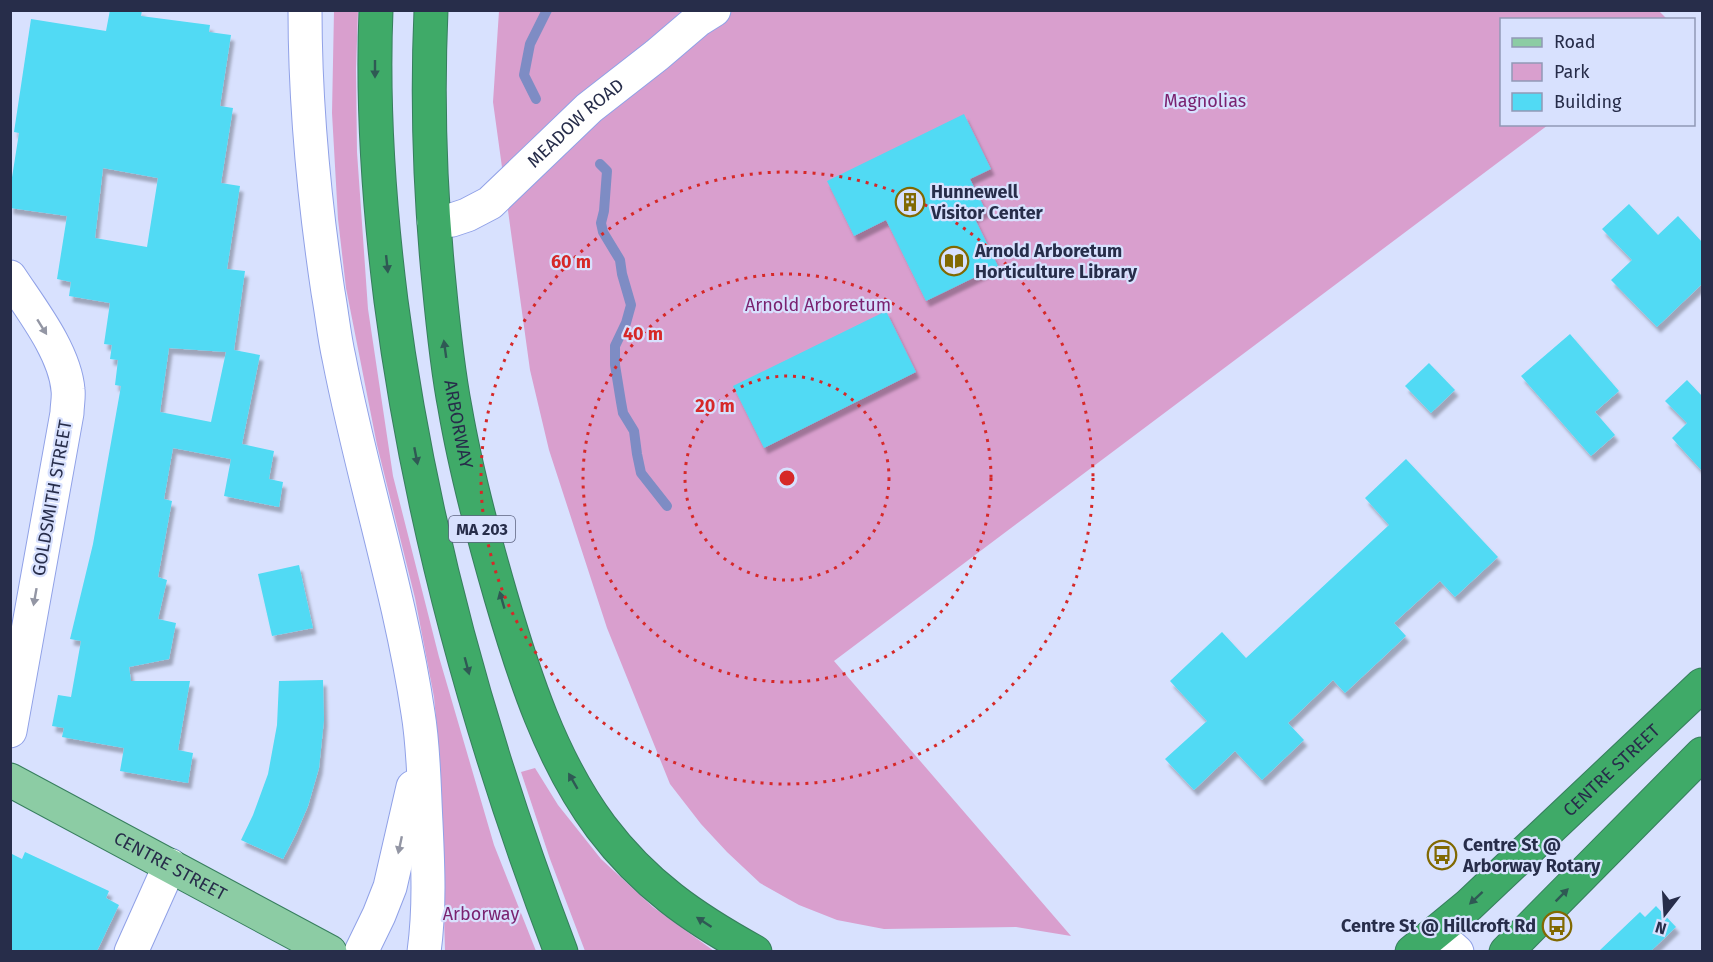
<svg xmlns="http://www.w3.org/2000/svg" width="1713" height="962" font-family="'Fira Sans',sans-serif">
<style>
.green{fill:#d99fce}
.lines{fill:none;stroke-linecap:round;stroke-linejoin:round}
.stream{stroke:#7e8cc4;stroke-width:10}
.building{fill:#51daf4;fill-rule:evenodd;filter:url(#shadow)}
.minor-casing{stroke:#90a1e7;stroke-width:35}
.major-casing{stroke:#377e5e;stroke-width:35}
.highway-casing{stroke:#377e5e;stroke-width:35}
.minor{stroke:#fff;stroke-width:33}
.major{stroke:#8ccca4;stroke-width:33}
.highway{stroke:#3faa68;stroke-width:33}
.oneway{fill:#2f5954}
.oneway2{fill:#9396a4}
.ring{fill:none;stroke:#d62828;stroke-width:3;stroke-dasharray:3 6}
.labels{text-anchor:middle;stroke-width:4.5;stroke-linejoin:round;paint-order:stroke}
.shield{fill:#d8e1fe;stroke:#5c6380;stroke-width:1.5}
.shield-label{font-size:16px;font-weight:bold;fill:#272d4a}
.park-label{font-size:18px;fill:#7a2270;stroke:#d8e1fe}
.street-label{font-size:18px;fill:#272d4a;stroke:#d8e1fe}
.poi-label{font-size:18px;font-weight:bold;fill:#272d4a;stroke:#d8e1fe;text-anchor:start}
.centre{fill:#d62828;stroke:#d8e1fe;stroke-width:3}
.ring-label{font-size:18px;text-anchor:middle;font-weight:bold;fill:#d62828;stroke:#d8e1fe;stroke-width:4.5;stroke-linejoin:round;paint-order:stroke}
</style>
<defs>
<filter id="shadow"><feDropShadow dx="3.5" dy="6" stdDeviation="1.5" flood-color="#0004"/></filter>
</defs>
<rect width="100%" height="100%" fill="#d8e1fe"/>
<g class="green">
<path d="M1658,10L1667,19L1502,20V124L1548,125L834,661L1071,936L1016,927L884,929L837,920L799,905L760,883L727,852L701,824L670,784L607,628L549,450L530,370L493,102L499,11Z"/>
<path d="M334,11H358L356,69L357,152L368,309L393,476L439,657L494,845L536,951H445L440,761L434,697L415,598L377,445L346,288L338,219L332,113Z"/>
<path d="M535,768L558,805L601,859L653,907L714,951H585L550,859L521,772Z"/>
</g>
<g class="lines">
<g class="stream">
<path d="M536,99L524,75L530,44L547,10"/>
<path d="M600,164L607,171L604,211L601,223L603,232L620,260L622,274L631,305L626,323L615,346V365L621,402L623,413L634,431L637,454L641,473L667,506"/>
</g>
</g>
<g class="building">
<path d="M110,10H142L141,16L210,25L209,32L231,35L220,106L233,108L221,183L240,186L227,269L245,271L234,350L260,355L242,444L274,451L269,479L283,482L279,507L224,496L231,459L173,448L164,499L172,501L158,577L167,580L158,619L176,623L169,659L129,667L131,681H190L178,750L193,753L188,783L120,771L124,748L62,737L64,728L52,726L58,695L71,697L81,641L70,639L93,544L121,386L115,385L118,360L110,359L112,345L104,344L110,303L69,296L71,282L57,279L67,216L10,208V190L19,133L14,132L31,19L106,31ZM103,168L158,178L147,247L95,238ZM169,348L226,352L211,422L160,412Z"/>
<path d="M964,114L991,169L970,179L986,211L974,217L998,266L926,301L886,220L854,236L827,181Z"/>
<path d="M1629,204L1658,235L1678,216L1702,242V284L1657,327L1611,280L1632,260L1602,229Z"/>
<path d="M886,311L916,372L764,448L733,386Z"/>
<path d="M1570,334L1619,391L1595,412L1615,435L1591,456L1521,376Z"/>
<path d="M1429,363L1455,390L1431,413L1405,386Z"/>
<path d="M1687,380L1702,396V471L1672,438L1687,423L1665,401Z"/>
<path d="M1406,459L1498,557L1455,597L1440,581L1394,623L1406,636L1345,693L1333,680L1288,723L1304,740L1262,780L1235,751L1194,790L1165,759L1207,721L1170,681L1222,632L1246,658L1389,525L1365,498Z"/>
<path d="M299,565L313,628L272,636L258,574Z"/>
<path d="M323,680L324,720L319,768L308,806L296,834L283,859L241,840L253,815L268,774L277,725L279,681Z"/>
<path d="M25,852L109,891L106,898L119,905L97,951H10V853L22,859Z"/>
<path d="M1656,906L1676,927L1651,951H1599L1640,912L1645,917Z"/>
</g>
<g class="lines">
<g class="minor-casing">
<g id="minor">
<path d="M305,10C305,105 314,198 328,292C332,314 334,336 339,358C362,477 400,593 418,713C424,749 424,786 426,823C428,866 430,908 424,952"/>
<path id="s1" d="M434,222L452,220L467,215L490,203L589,108L657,55L698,20L714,10"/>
<path d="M10,277C31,309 65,352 68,390C69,397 67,406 67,413L10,731"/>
<path d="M1436,933L1457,952"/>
<path d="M131,952L170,865"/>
<path d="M361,952L379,915L390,887L413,787"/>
</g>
</g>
<g class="major-casing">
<g id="major">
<path id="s2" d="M10,780L330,952"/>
</g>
</g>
<g class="highway-casing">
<g id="highway">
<path d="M376,10C372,107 379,205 391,301C420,524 481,742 561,952"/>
<path id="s3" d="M431,10C427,101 430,193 439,283C443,325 447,367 455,408C466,472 483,535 501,597C524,676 551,760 601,827C644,884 693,918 755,952"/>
<path id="s4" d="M1412,952L1469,905L1702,685"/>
<path d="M1506,952L1702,754"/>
</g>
</g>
<use href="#minor" class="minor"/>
<use href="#major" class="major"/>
<use href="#highway" class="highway"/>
</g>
<defs><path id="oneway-solid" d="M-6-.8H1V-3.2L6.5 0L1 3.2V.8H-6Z" transform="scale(1.5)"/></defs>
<g class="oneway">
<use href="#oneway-solid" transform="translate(375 69) rotate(90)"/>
<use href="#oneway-solid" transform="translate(387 264) rotate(84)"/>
<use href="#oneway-solid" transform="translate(445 349) rotate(-98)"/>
<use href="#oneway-solid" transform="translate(416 456) rotate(79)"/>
<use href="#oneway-solid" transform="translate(502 600) rotate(-106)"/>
<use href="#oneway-solid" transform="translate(467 666) rotate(75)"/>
<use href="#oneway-solid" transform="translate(573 781) rotate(-120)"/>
<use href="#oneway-solid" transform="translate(1562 895) rotate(-45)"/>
<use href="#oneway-solid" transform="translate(1476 898) rotate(137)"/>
<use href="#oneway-solid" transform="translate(704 922) rotate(-147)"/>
</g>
<g class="oneway2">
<use href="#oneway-solid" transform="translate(42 327) rotate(58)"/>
<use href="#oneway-solid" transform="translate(35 597) rotate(100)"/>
<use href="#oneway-solid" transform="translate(400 845) rotate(102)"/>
</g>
<g class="ring">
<circle cx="787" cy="478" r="102"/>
<circle cx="787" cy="478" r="204"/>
<circle cx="787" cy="478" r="306"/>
</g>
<defs>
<g id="building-ring" transform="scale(1.5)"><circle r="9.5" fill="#d8e1fe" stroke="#816901" stroke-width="1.5"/><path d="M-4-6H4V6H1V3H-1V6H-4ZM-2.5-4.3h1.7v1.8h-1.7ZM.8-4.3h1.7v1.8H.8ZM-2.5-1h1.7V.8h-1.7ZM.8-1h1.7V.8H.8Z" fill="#816901"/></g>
<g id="library-ring" transform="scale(1.5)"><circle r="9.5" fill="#d8e1fe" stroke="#816901" stroke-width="1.5"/><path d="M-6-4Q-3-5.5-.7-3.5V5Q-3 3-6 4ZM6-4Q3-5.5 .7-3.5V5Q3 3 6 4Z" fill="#816901"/></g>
<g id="bus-ring" transform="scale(1.5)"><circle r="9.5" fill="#d8e1fe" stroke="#816901" stroke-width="1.5"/><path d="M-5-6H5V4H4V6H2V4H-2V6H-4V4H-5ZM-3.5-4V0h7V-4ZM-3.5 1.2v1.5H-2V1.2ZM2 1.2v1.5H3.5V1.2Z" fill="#816901"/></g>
</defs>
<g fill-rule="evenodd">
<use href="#building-ring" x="910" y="202"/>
<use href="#library-ring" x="954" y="261"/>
<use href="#bus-ring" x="1442" y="855"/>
<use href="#bus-ring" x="1557" y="926"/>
</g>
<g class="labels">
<rect class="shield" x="449" y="516" width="66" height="26" rx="4.5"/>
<g class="shield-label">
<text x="482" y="535">MA 203</text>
</g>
<g class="park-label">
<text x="1205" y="107">Magnolias</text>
<text x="818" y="311">Arnold Arboretum</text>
<text x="481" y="920">Arborway</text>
</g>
<g class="street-label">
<text dy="6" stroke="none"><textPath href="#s1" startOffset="177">MEADOW ROAD</textPath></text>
<text dy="6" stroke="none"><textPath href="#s3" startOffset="416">ARBORWAY</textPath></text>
<text transform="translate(52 498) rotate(-80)" y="6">GOLDSMITH STREET</text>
<text dy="6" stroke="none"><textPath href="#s4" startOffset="270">CENTRE STREET</textPath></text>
<text dy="6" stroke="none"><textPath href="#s2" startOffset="182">CENTRE STREET</textPath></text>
</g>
<g class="poi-label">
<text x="931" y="198">Hunnewell<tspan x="931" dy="21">Visitor Center</tspan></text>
<text x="975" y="257">Arnold Arboretum<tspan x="975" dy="21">Horticulture Library</tspan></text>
<text x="1463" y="851">Centre St @<tspan x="1463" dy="21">Arborway Rotary</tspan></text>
<text x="1536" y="932" text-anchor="end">Centre St @ Hillcroft Rd</text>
</g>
</g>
<circle cx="787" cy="478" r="9" class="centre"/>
<g class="ring-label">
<text x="571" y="268">60 m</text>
<text x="643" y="340">40 m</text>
<text x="715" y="412">20 m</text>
</g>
<rect width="1713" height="962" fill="none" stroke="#272d4a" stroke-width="24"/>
<rect x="1500" y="18" width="195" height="108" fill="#d8e1fe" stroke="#9199b6" stroke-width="1.5"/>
<rect x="1512" y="38" width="30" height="9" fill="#8ccca4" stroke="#9199b6" stroke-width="1.5"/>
<text x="1554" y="48" font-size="18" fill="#272d4a">Road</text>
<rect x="1512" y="63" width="30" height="18" fill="#d99fce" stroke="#9199b6" stroke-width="1.5"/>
<text x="1554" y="78" font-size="18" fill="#272d4a">Park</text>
<rect x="1512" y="93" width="30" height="18" fill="#51daf4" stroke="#9199b6" stroke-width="1.5"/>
<text x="1554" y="108" font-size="18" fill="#272d4a">Building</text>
<g transform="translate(1665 914) rotate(197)" stroke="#d8e1fe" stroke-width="4.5" paint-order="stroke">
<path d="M0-4.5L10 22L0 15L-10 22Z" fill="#272d4a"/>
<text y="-9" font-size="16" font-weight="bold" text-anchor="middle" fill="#272d4a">N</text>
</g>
</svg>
